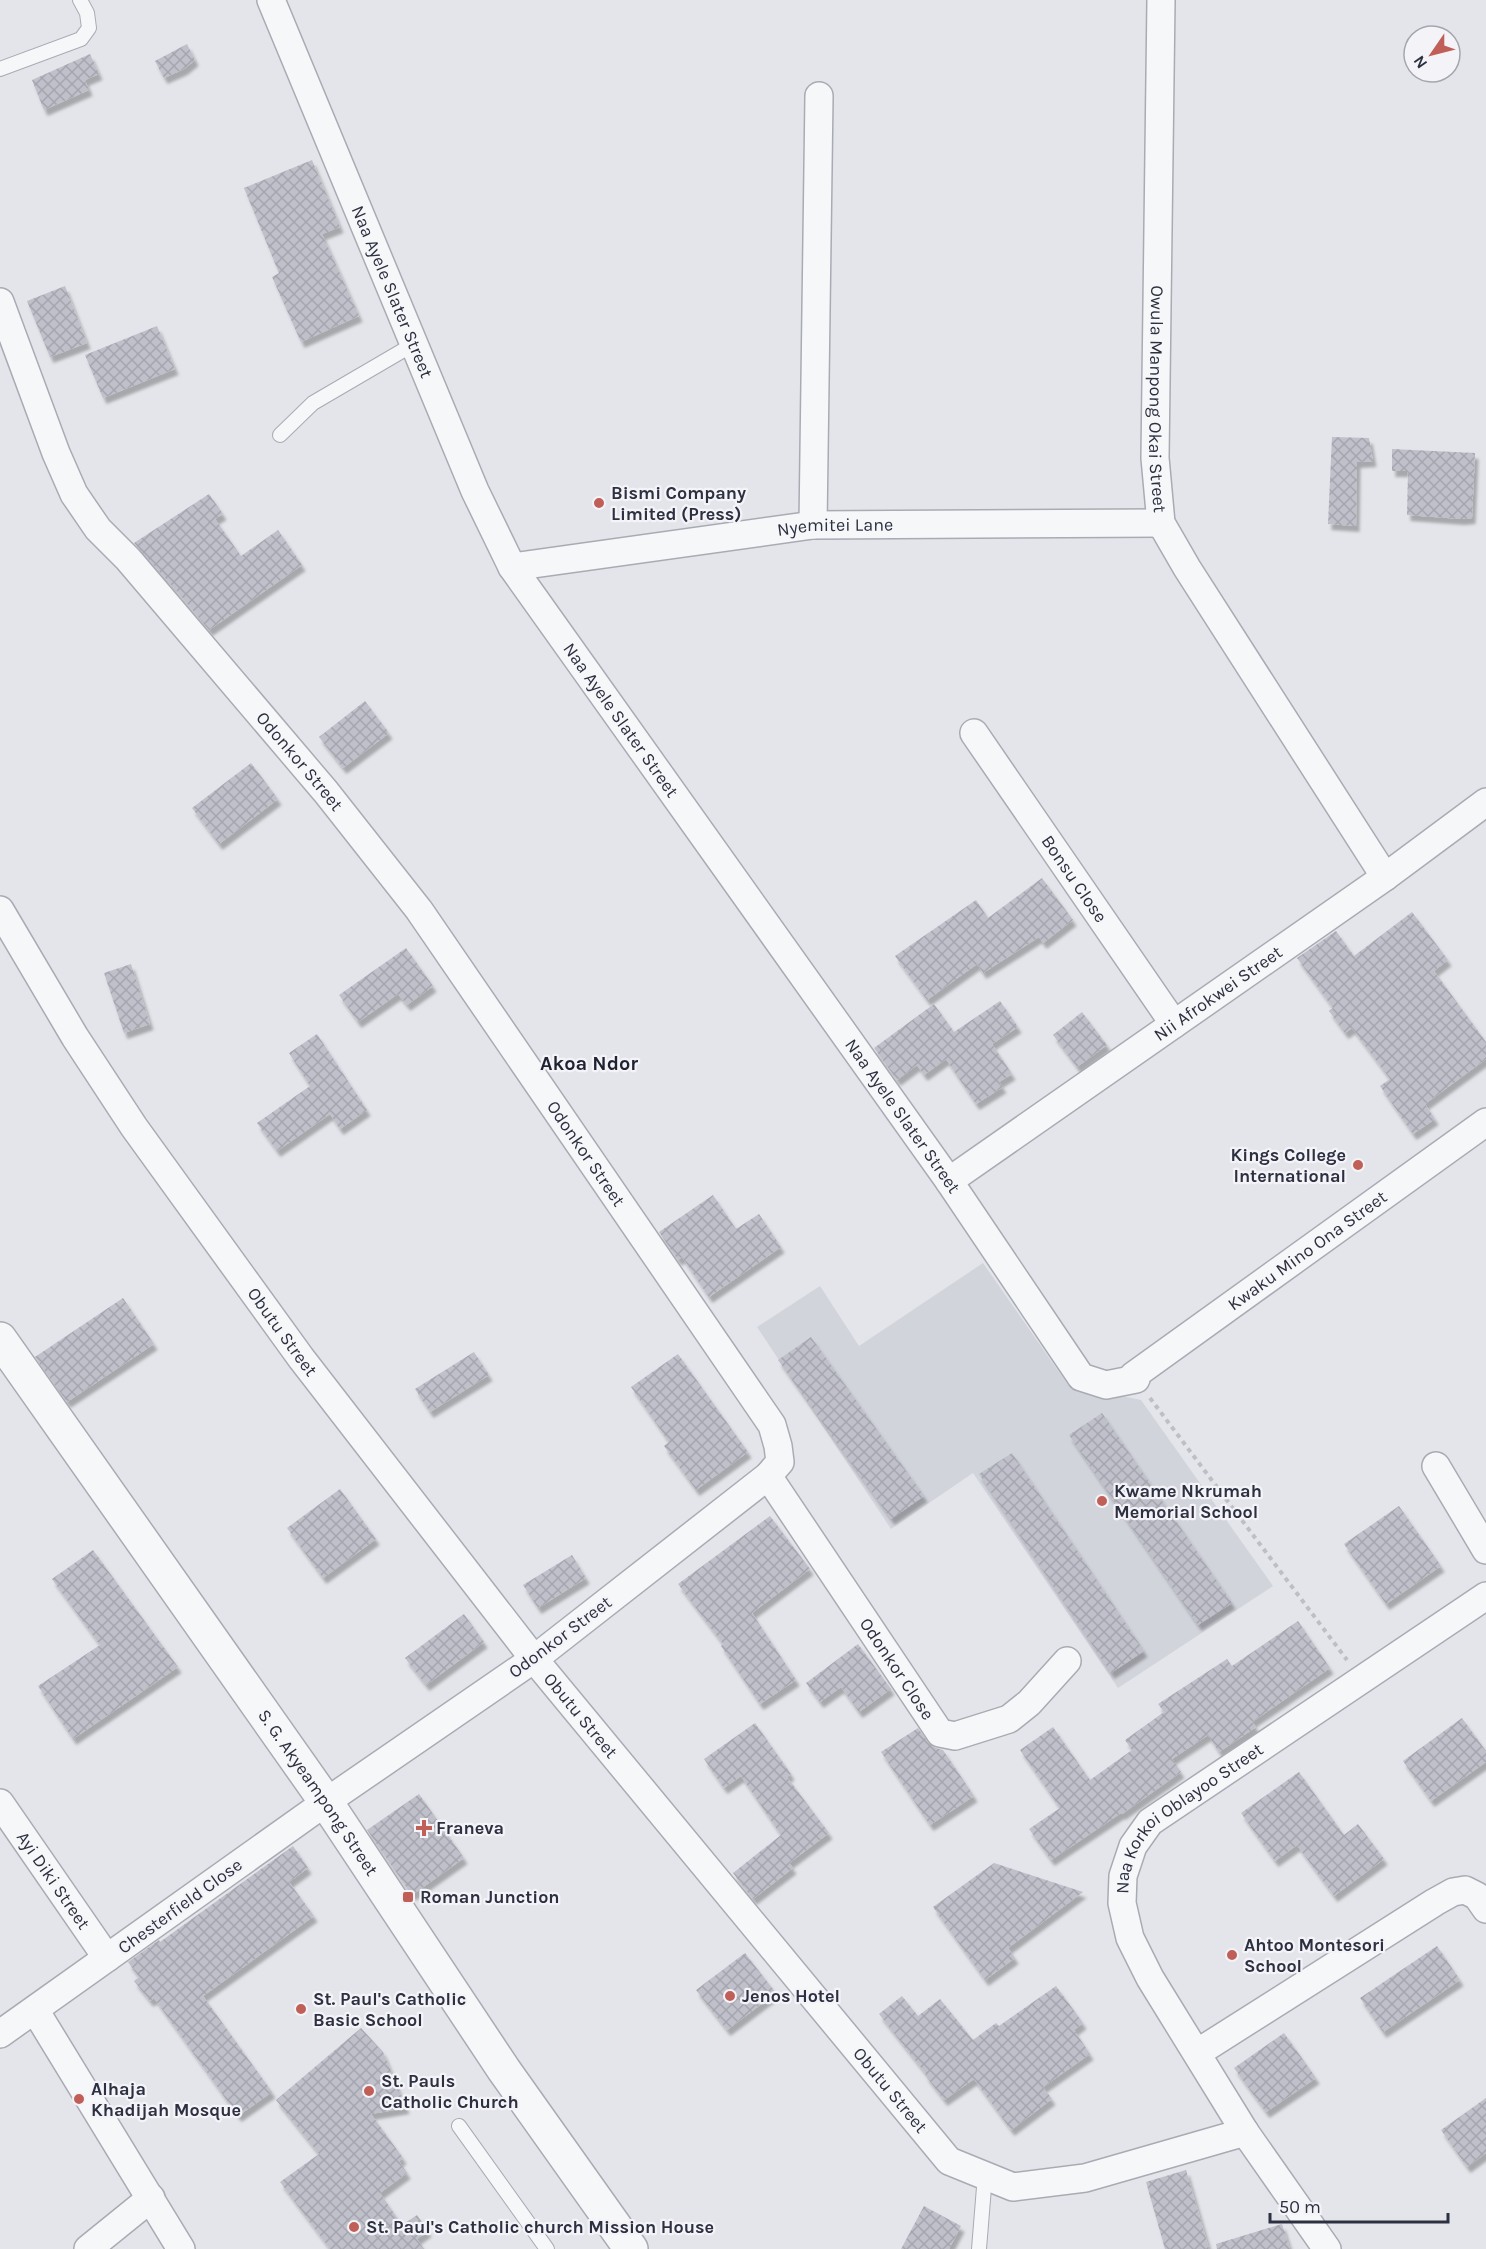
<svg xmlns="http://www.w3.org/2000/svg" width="1486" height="2249" font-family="Karla,sans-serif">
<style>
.built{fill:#d2d4dc}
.building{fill:url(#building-cross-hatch);filter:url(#shadow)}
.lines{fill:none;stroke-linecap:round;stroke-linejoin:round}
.service-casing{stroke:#a9abb4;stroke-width:16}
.minor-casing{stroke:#a9abb4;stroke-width:30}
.tertiary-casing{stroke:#a9abb4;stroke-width:36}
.path{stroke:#bebfc5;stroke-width:4;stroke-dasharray:4.5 4.5;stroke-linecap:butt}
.service{stroke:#f6f7f9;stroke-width:14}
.minor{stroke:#f6f7f9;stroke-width:27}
.tertiary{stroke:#f6f7f9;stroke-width:33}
.poi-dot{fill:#c05f58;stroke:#f4f4f8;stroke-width:2}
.labels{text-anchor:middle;stroke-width:4.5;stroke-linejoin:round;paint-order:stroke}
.street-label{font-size:18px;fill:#2d3041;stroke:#f4f4f8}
.poi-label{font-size:18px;font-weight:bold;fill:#2d3041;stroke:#f4f4f8;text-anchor:start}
.neighbourhood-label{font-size:20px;font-weight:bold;fill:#1f2232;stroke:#f4f4f8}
</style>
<defs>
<pattern id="building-cross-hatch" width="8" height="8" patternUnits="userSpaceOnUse" patternTransform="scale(1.5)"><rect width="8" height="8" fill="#bfc0ca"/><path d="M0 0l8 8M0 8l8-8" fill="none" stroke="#a4a5af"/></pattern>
<filter id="shadow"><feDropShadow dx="3.5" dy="6" stdDeviation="1.5" flood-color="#0004"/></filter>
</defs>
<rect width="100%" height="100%" fill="#e4e5ea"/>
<path class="built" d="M983,1263L1068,1385L1141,1400L1273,1586L1118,1688L973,1473L891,1529L757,1327L820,1286L859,1346Z"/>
<g class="building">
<path d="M187,44L195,60L184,69L164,78L155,61Z"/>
<path d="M90,54L99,74L85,80L89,90L44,110L32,80Z"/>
<path d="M312,160L340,227L322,234L359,316L301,342L272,277L279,273L244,188Z"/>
<path d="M65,286L87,343L50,357L27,301Z"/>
<path d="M157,326L175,369L103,398L85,355Z"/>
<path d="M1332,437L1369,438L1373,461L1357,462L1356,526L1328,524Z"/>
<path d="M1392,449L1475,453L1472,518L1461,519L1407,515L1408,471H1392Z"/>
<path d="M209,494L223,514L215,519L241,556L278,530L302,565L209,630L176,590L134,543Z"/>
<path d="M365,701L389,733L343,768L319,737Z"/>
<path d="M251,763L278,799L219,844L192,808Z"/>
<path d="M1042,878L1073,920L1043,943L1039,937L983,973L977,964L927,1000L895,956L976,900L988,918Z"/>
<path d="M1412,912L1448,960L1434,971L1486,1042V1059L1425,1104L1435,1119L1413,1134L1380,1086L1390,1079L1352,1028L1345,1033L1329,1011L1333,1008L1297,958L1336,931L1354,956Z"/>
<path d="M406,948L433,986L407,1005L398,994L358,1022L339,995Z"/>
<path d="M131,964L150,1024L124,1033L104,973Z"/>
<path d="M1000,1001L1018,1027L992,1044L1012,1074L999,1082L1003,1087L976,1104L946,1059L924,1075L917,1065L897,1080L874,1048L934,1004L954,1032Z"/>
<path d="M1082,1012L1107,1045L1077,1067L1053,1035Z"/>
<path d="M317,1034L367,1110L340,1129L330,1114L277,1151L257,1123L310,1086L289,1053Z"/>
<path d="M713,1195L736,1229L759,1214L781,1247L709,1297L682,1257L678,1260L659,1232Z"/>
<path d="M123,1298L154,1344L67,1402L35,1357Z"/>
<path d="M811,1337L924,1496L891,1519L778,1360Z"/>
<path d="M474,1352L489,1375L430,1412L415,1389Z"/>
<path d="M678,1354L748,1452L696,1490L664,1446L669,1442L631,1387Z"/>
<path d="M1102,1413L1232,1603L1198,1625L1069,1435Z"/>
<path d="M1012,1453L1144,1651L1111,1673L979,1474Z"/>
<path d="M340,1489L376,1539L323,1578L287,1528Z"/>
<path d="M1399,1506L1441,1566L1386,1604L1344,1544Z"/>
<path d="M770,1516L810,1569L752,1613L796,1680L760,1704L721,1646L723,1644L678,1584Z"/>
<path d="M93,1550L178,1667L73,1739L38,1686L100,1645L52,1579Z"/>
<path d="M572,1555L586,1578L538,1608L523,1585Z"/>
<path d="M464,1614L484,1642L426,1685L405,1658Z"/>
<path d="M1298,1621L1330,1668L1252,1722L1256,1727L1219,1752L1208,1735L1172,1759L1181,1772L1122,1814L1121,1813L1051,1860L1029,1829L1060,1808L1020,1750L1053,1727L1090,1780L1132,1750L1125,1740L1164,1712L1158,1704L1227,1659L1232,1666Z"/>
<path d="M858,1644L891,1689L859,1712L841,1687L820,1702L806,1683Z"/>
<path d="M1462,1718L1486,1751V1762L1431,1801L1403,1761Z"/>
<path d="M755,1723L791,1774L787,1777L829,1833L789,1863L793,1868L753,1899L733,1873L781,1835L741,1776L724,1788L704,1759Z"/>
<path d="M918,1728L928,1742L936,1748L943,1750L974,1796L930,1825L881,1752Z"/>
<path d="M1299,1772L1344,1835L1358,1824L1384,1859L1334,1896L1297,1845L1275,1861L1241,1813Z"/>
<path d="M419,1794L464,1858L412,1895L367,1830Z"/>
<path d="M293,1846L308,1868L289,1882L314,1916L203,1996L272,2092L238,2116L154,1998L150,2001L134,1981L139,1977L128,1962L159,1940L160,1942Z"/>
<path d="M994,1863L1083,1892L1008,1948L1015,1958L985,1980L933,1907Z"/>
<path d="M1437,1946L1460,1980L1383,2032L1360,1998Z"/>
<path d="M745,1953L776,1993L727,2030L696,1990Z"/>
<path d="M1056,1986L1083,2023L1074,2030L1090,2054L1043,2087L1052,2099L1011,2130L974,2079L944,2100L925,2075L926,2074L879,2014L902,1996L918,2016L940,1999L973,2040L996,2023L999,2026Z"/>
<path d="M361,2028L383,2052L406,2108L371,2114L403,2158L399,2161L407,2173L380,2193L402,2225L417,2215L428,2231L417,2239L424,2249H330L280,2182L319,2154L276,2100Z"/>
<path d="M1284,2033L1316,2078L1266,2112L1234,2068Z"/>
<path d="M1486,2098V2153L1467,2167L1441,2130Z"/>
<path d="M1186,2170L1209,2249H1165L1146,2182Z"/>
<path d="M924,2206L961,2226L949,2249H901Z"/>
<path d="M1282,2224L1290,2249H1217L1216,2244Z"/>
</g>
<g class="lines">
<g class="service-casing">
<g id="service">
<path d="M0,69L81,39L89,28L87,13L80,0"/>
<path d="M280,435L313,403L414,344"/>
<path d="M459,2126L547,2249"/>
<path d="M979,2249L985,2175"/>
</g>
</g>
<g class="minor-casing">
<g id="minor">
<path id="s1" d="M271,0L475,491L512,567L949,1181L1081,1377L1106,1385L1136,1379L1133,1376L1486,1122"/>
<path id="s2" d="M1161,0L1155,458L1161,523L1187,568L1385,877"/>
<path id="s3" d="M0,302L56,453L74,494L98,529L128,559L326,792L419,910L772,1425L778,1446L780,1462L768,1476L534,1659L326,1802L0,2034"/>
<path d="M813,525L819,96"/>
<path id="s4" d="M512,567L813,525L1161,523"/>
<path id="s5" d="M974,733L1174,1024"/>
<path id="s6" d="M0,910L75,1037L134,1127L301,1358L534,1659L949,2161L1013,2187L1085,2178L1245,2132"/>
<path id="s7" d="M949,1181L1385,877L1486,802"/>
<path d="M1436,1466L1486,1550"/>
<path id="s8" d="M768,1476L940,1733L955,1736L1009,1719L1029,1703L1067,1661"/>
<path id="s9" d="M0,1803L107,1958"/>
<path d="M35,2010L181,2249"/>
<path d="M1197,2053L1435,1902L1453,1892L1465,1890L1477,1896L1486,1909"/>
<path d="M88,2249L151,2198"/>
<path id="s10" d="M1327,2249L1245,2132L1150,1978L1130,1938L1122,1903L1123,1876L1133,1846L1150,1822L1486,1596"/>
</g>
</g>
<g class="tertiary-casing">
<g id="tertiary">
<path id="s11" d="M0,1339L326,1802L504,2070L631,2249"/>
</g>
</g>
<path class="path" d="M1150,1398L1347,1660"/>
<use href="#service" class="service"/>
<use href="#minor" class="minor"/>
<use href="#tertiary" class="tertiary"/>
</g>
<g class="poi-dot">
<circle cx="599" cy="503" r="6"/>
<circle cx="1358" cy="1165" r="6"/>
<circle cx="1102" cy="1501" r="6"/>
<path d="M421 1819h6v6h6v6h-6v6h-6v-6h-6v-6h6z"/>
<rect x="402" y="1891" width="12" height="12" rx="3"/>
<circle cx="1232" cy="1955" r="6"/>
<circle cx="730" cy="1996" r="6"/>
<circle cx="301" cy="2009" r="6"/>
<circle cx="369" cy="2091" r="6"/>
<circle cx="79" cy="2099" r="6"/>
<circle cx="354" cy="2227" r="6"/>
</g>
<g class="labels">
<g class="street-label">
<text dy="6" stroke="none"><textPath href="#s1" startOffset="316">Naa Ayele Slater Street</textPath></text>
<text dy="6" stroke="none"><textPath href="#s2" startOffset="399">Owula Manpong Okai Street</textPath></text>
<text dy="6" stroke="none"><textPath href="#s4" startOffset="326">Nyemitei Lane</textPath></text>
<text dy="6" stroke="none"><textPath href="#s1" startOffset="804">Naa Ayele Slater Street</textPath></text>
<text dy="6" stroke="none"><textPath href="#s3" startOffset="556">Odonkor Street</textPath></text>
<text dy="6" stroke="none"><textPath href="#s5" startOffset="177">Bonsu Close</textPath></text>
<text dy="6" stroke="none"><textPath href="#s7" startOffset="328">Nii Afrokwei Street</textPath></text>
<text dy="6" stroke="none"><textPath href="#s1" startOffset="1290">Naa Ayele Slater Street</textPath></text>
<text dy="6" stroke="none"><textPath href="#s3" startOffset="1042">Odonkor Street</textPath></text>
<text dy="6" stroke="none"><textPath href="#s1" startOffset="1882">Kwaku Mino Ona Street</textPath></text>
<text dy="6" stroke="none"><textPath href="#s6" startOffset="508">Obutu Street</textPath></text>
<text transform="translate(560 1637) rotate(-37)" y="6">Odonkor Street</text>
<text dy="6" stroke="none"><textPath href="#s8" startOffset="232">Odonkor Close</textPath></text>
<text dy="6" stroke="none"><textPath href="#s6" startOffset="994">Obutu Street</textPath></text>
<text dy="6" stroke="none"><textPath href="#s11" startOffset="554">S. G. Akyeampong Street</textPath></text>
<text dy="6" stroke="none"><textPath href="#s10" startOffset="520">Naa Korkoi Oblayoo Street</textPath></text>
<text dy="6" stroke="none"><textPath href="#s9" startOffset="94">Ayi Diki Street</textPath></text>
<text transform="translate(180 1906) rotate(-36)" y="6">Chesterfield Close</text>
<text dy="6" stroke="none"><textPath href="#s6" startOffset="1480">Obutu Street</textPath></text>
</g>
<g class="poi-label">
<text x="611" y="499">Bismi Company<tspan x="611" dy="21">Limited (Press)</tspan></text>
<text x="1346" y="1161" text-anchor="end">Kings College<tspan x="1346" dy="21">International</tspan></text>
<text x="1114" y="1497">Kwame Nkrumah<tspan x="1114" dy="21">Memorial School</tspan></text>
<text x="436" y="1834">Franeva</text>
<text x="420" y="1903">Roman Junction</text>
<text x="1244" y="1951">Ahtoo Montesori<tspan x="1244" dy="21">School</tspan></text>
<text x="742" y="2002">Jenos Hotel</text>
<text x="313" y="2005">St. Paul's Catholic<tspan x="313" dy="21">Basic School</tspan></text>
<text x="381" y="2087">St. Pauls<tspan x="381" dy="21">Catholic Church</tspan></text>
<text x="91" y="2095">Alhaja<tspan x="91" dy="21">Khadijah Mosque</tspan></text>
<text x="366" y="2233">St. Paul's Catholic church Mission House</text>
</g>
<g class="neighbourhood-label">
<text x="589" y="1070">Akoa Ndor</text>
</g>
</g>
<g transform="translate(1432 54) rotate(235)"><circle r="28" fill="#f4f4f8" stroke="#a4a6af" stroke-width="1.5"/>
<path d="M0-4.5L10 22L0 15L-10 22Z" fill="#c05f58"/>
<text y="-9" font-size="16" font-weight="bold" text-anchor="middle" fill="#2d3041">N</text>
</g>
<path d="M1270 2213v9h178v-9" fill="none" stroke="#2d3041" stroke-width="3"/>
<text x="1279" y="2213" font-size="18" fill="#2d3041" stroke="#f4f4f8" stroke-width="4.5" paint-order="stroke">50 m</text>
</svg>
